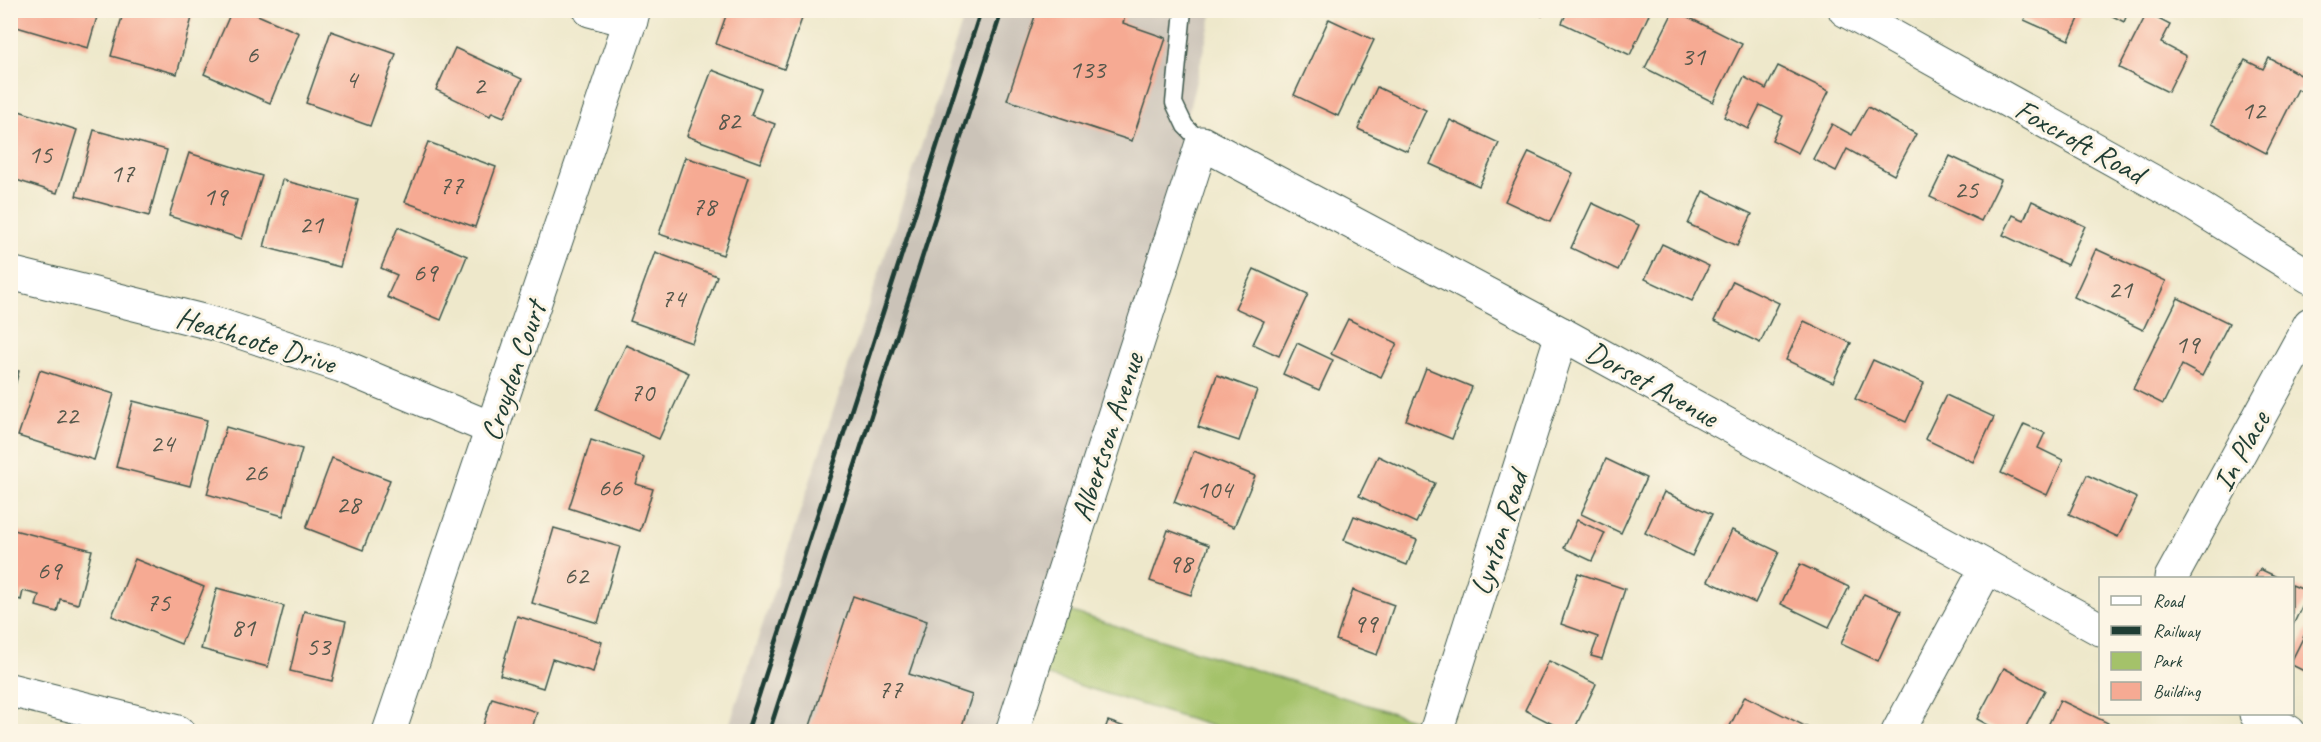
<svg xmlns="http://www.w3.org/2000/svg" width="2321" height="742" font-family="Caveat,sans-serif">
<style>
.industrial{fill:#cbc3b8}
.green{fill:#a4c26a;stroke:#62804f;stroke-width:1.5}
.building{fill:#f6aa93}
.lines{fill:none;stroke-linecap:round;stroke-linejoin:round}
.service-casing{stroke:#3e574b;stroke-width:19}
.minor-casing{stroke:#3e574b;stroke-width:35}
.service{stroke:#fff;stroke-width:16}
.minor{stroke:#fff;stroke-width:33}
.rail{stroke:#1f3d34;stroke-width:4.5}
.labels{text-anchor:middle;stroke-width:6;stroke-linejoin:round;paint-order:stroke}
.number-label{font-size:27px;fill:#55584c}
.street-label{font-size:30px;fill:#1f3d34;stroke:#fcf5e5}
</style>
<rect width="100%" height="100%" fill="#fcf5e5"/>
<filter id="ink" filterUnits="userSpaceOnUse"><feTurbulence type="fractalNoise" baseFrequency=".0167" numOctaves="2"/><feDisplacementMap in="SourceGraphic" scale="12" xChannelSelector="R" yChannelSelector="G"/><feConvolveMatrix kernelMatrix="1 2 1 2 8 2 1 2 1" color-interpolation-filters="sRGB"/></filter>
<filter id="wash" filterUnits="userSpaceOnUse"><feTurbulence type="fractalNoise" baseFrequency=".008" numOctaves="4" result="noise"/><feDisplacementMap in="SourceGraphic" scale="24" xChannelSelector="R" yChannelSelector="G"/><feGaussianBlur stdDeviation="1.35" result="paint"/><feColorMatrix in="noise" values="0 0 0 0 0 0 0 0 0 0 0 0 0 0 0 0 0 1.4 0 .05"/><feComposite in="paint" operator="in"/></filter>
<g filter="url(#wash)">
<rect width="100%" height="100%" fill="#eee8cb"/>
<path class="industrial" d="M966,11H1213L1185,126L1202,143L1012,731L727,732Z"/>
<path class="green" d="M1053,606L1437,727L1435,732L1228,731L1032,671Z"/>
<g id="blocks">
<g class="building">
<path d="M15,10H99L88,48L10,25Z"/>
<path d="M124,10H194L177,74L111,56Z"/>
<path d="M232,10H246L299,33L270,103L204,74Z"/>
<path d="M728,10H805L784,69L716,44Z"/>
<path d="M1037,10H1127L1123,23L1166,38L1132,141L1007,100Z"/>
<path d="M1530,10H1545L1542,16Z"/>
<path d="M1568,10H1651L1630,55L1562,23Z"/>
<path d="M1674,10L1742,44L1713,102L1645,68Z"/>
<path d="M2029,10H2083L2069,40L2024,20Z"/>
<path d="M2101,10H2129L2124,22Z"/>
<path d="M2147,13L2170,25L2161,43L2186,56L2168,92L2119,68Z"/>
<path d="M1329,19L1374,40L1338,116L1294,95Z"/>
<path d="M331,31L396,54L370,126L306,103Z"/>
<path d="M455,48L522,79L504,117L492,112L490,116L436,90Z"/>
<path d="M2269,58L2310,80V96L2298,89L2266,153L2211,124L2245,60L2263,69Z"/>
<path d="M1778,66L1829,91L1798,153L1772,140L1783,116L1760,105L1748,129L1724,117L1744,77L1766,89Z"/>
<path d="M712,70L761,89L751,115L775,124L760,163L687,136Z"/>
<path d="M1377,87L1426,110L1407,151L1358,129Z"/>
<path d="M1868,107L1916,134L1894,175L1847,149L1836,171L1813,159L1832,124L1852,135Z"/>
<path d="M10,108L77,130L57,193L10,178Z"/>
<path d="M1450,120L1499,143L1479,186L1430,164Z"/>
<path d="M94,130L167,150L149,216L76,196Z"/>
<path d="M428,142L496,167L475,227L405,202Z"/>
<path d="M1529,152L1573,173L1550,222L1505,201Z"/>
<path d="M189,153L262,176L242,239L169,216Z"/>
<path d="M1950,156L2001,180L1981,221L1930,197Z"/>
<path d="M685,157L748,178L723,255L659,234Z"/>
<path d="M282,180L358,200L340,267L264,247Z"/>
<path d="M1703,191L1752,214L1737,246L1688,224Z"/>
<path d="M2032,201L2085,226L2067,265L2003,235L2013,215L2024,220Z"/>
<path d="M1592,203L1639,225L1618,270L1571,248Z"/>
<path d="M398,227L467,256L441,320L387,297L397,275L381,268Z"/>
<path d="M1662,244L1709,266L1692,301L1645,279Z"/>
<path d="M2096,249L2166,281L2143,330L2074,297Z"/>
<path d="M655,252L717,276L692,343L630,321Z"/>
<path d="M1254,269L1308,294L1279,356L1253,344L1264,321L1235,308Z"/>
<path d="M1733,281L1779,303L1760,343L1714,321Z"/>
<path d="M2178,298L2229,323L2202,376L2182,365L2163,404L2133,389Z"/>
<path d="M1348,319L1397,343L1381,377L1331,354Z"/>
<path d="M1804,321L1851,343L1833,382L1786,360Z"/>
<path d="M1297,343L1333,360L1319,390L1283,374Z"/>
<path d="M626,345L689,373L659,439L596,410Z"/>
<path d="M1873,360L1924,383L1906,422L1855,399Z"/>
<path d="M1426,368L1472,387L1452,439L1406,420Z"/>
<path d="M10,369L19,371L11,400H10Z"/>
<path d="M40,370L114,394L94,460L18,436Z"/>
<path d="M1217,375L1257,390L1239,441L1198,427Z"/>
<path d="M1946,395L1994,417L1973,462L1925,439Z"/>
<path d="M133,401L207,420L190,486L116,467Z"/>
<path d="M2024,424L2045,433L2038,448L2063,460L2047,495L2001,473Z"/>
<path d="M226,427L302,449L283,516L207,494Z"/>
<path d="M591,440L644,457L636,484L653,489L640,531L569,508Z"/>
<path d="M1194,451L1255,476L1234,527L1174,502Z"/>
<path d="M1378,456L1435,483L1416,523L1359,496Z"/>
<path d="M332,458L390,480L363,550L306,528Z"/>
<path d="M1606,459L1646,478L1621,533L1581,514Z"/>
<path d="M2087,475L2137,498L2118,537L2069,514Z"/>
<path d="M1664,492L1712,514L1692,556L1645,533Z"/>
<path d="M1354,516L1417,540L1407,565L1344,540Z"/>
<path d="M1577,520L1605,533L1592,561L1564,548Z"/>
<path d="M554,528L620,547L598,623L532,603Z"/>
<path d="M10,529L92,550L78,604L60,599L57,612L36,606L39,595L23,591L21,600L10,597Z"/>
<path d="M1168,530L1209,545L1191,595L1150,581Z"/>
<path d="M1732,530L1779,552L1755,603L1708,581Z"/>
<path d="M135,559L204,587L181,644L112,616Z"/>
<path d="M1800,564L1849,587L1829,627L1781,604Z"/>
<path d="M2260,569L2279,578H2255Z"/>
<path d="M1578,573L1625,589L1602,659L1591,656L1598,637L1561,624Z"/>
<path d="M2292,585L2309,592L2292,627Z"/>
<path d="M217,588L284,606L268,667L201,649Z"/>
<path d="M1353,590L1394,605L1377,655L1336,640Z"/>
<path d="M1864,594L1901,611L1878,661L1841,644Z"/>
<path d="M853,596L927,621L909,674L972,695L960,732H808Z"/>
<path d="M304,611L346,621L332,681L290,671Z"/>
<path d="M517,616L602,642L593,672L552,659L543,688L500,675Z"/>
<path d="M2310,624V674L2292,665V660Z"/>
<path d="M1549,661L1596,684L1573,732H1568L1525,710Z"/>
<path d="M2004,668L2045,690L2023,732H2001L1977,719Z"/>
<path d="M1745,696L1807,727L1805,732H1727Z"/>
<path d="M492,698L537,712L531,732H481Z"/>
<path d="M2060,700L2108,723L2104,732H2045Z"/>
<path d="M1108,721L1136,731V732H1104Z"/>
</g>
</g>
</g>
<g filter="url(#ink)">
<use href="#blocks" fill-opacity="0" stroke="#3e574b" stroke-width="1.5"/>
<g class="lines">
<g class="service-casing">
<path id="service" d="M1183,10L1174,103L1185,126L1202,143"/>
</g>
<g class="minor-casing">
<g id="minor">
<path d="M590,10L631,21"/>
<path d="M1845,10L2188,201L2310,277"/>
<path d="M10,273L219,325L342,366L493,429"/>
<path d="M2171,578L2310,324"/>
<path d="M10,690L178,732"/>
<path d="M2256,714L2289,732"/>
<path d="M389,732L634,10"/>
<path d="M1012,732L1202,143L1562,334L2100,629"/>
<path d="M1436,732L1562,334"/>
<path d="M1898,732L1987,567"/>
</g>
</g>
<use href="#service" class="service"/>
<use href="#minor" class="minor"/>
<g class="rail">
<path d="M747,732L981,10"/>
<path d="M769,732L1002,10"/>
</g>
</g>
</g>
<g class="labels">
<g class="number-label">
<text x="252" y="63">6</text>
<text x="1693" y="65">31</text>
<text x="1087" y="78">133</text>
<text x="351" y="88">4</text>
<text x="479" y="94">2</text>
<text x="2253" y="119">12</text>
<text x="728" y="129">82</text>
<text x="40" y="163">15</text>
<text x="122" y="182">17</text>
<text x="451" y="194">77</text>
<text x="1966" y="198">25</text>
<text x="215" y="205">19</text>
<text x="704" y="215">78</text>
<text x="311" y="233">21</text>
<text x="425" y="281">69</text>
<text x="2120" y="298">21</text>
<text x="673" y="307">74</text>
<text x="2187" y="353">19</text>
<text x="642" y="401">70</text>
<text x="66" y="424">22</text>
<text x="162" y="452">24</text>
<text x="255" y="481">26</text>
<text x="610" y="496">66</text>
<text x="1214" y="498">104</text>
<text x="348" y="513">28</text>
<text x="1180" y="572">98</text>
<text x="49" y="579">69</text>
<text x="576" y="584">62</text>
<text x="158" y="611">75</text>
<text x="1365" y="632">99</text>
<text x="243" y="636">81</text>
<text x="318" y="655">53</text>
<text x="890" y="698">77</text>
</g>
<g class="street-label">
<text transform="translate(2080 141) rotate(29)" y="10">Foxcroft Road</text>
<text transform="translate(256 340) rotate(17)" y="10">Heathcote Drive</text>
<text transform="translate(513 371) rotate(-71)" y="10">Croyden Court</text>
<text transform="translate(1652 384) rotate(29)" y="10">Dorset Avenue</text>
<text transform="translate(1107 437) rotate(-72)" y="10">Albertson Avenue</text>
<text transform="translate(2241 451) rotate(-61)" y="10">In Place</text>
<text transform="translate(1499 533) rotate(-72)" y="10">Lynton Road</text>
</g>
</g>
<rect width="2321" height="742" fill="none" stroke="#fcf5e5" stroke-width="36"/>
<rect x="2099" y="577" width="195" height="138" fill="#fcf5e5" stroke="#a4ab9e" stroke-width="1.5"/>
<rect x="2111" y="596" width="30" height="9" fill="#ffffff" stroke="#a4ab9e" stroke-width="1.5"/>
<text x="2153" y="607" font-size="18" fill="#1f3d34">Road</text>
<rect x="2111" y="626" width="30" height="9" fill="#1f3d34" stroke="#a4ab9e" stroke-width="1.5"/>
<text x="2153" y="637" font-size="18" fill="#1f3d34">Railway</text>
<rect x="2111" y="652" width="30" height="18" fill="#a4c26a" stroke="#a4ab9e" stroke-width="1.5"/>
<text x="2153" y="667" font-size="18" fill="#1f3d34">Park</text>
<rect x="2111" y="682" width="30" height="18" fill="#f6aa93" stroke="#a4ab9e" stroke-width="1.5"/>
<text x="2153" y="697" font-size="18" fill="#1f3d34">Building</text>
</svg>
